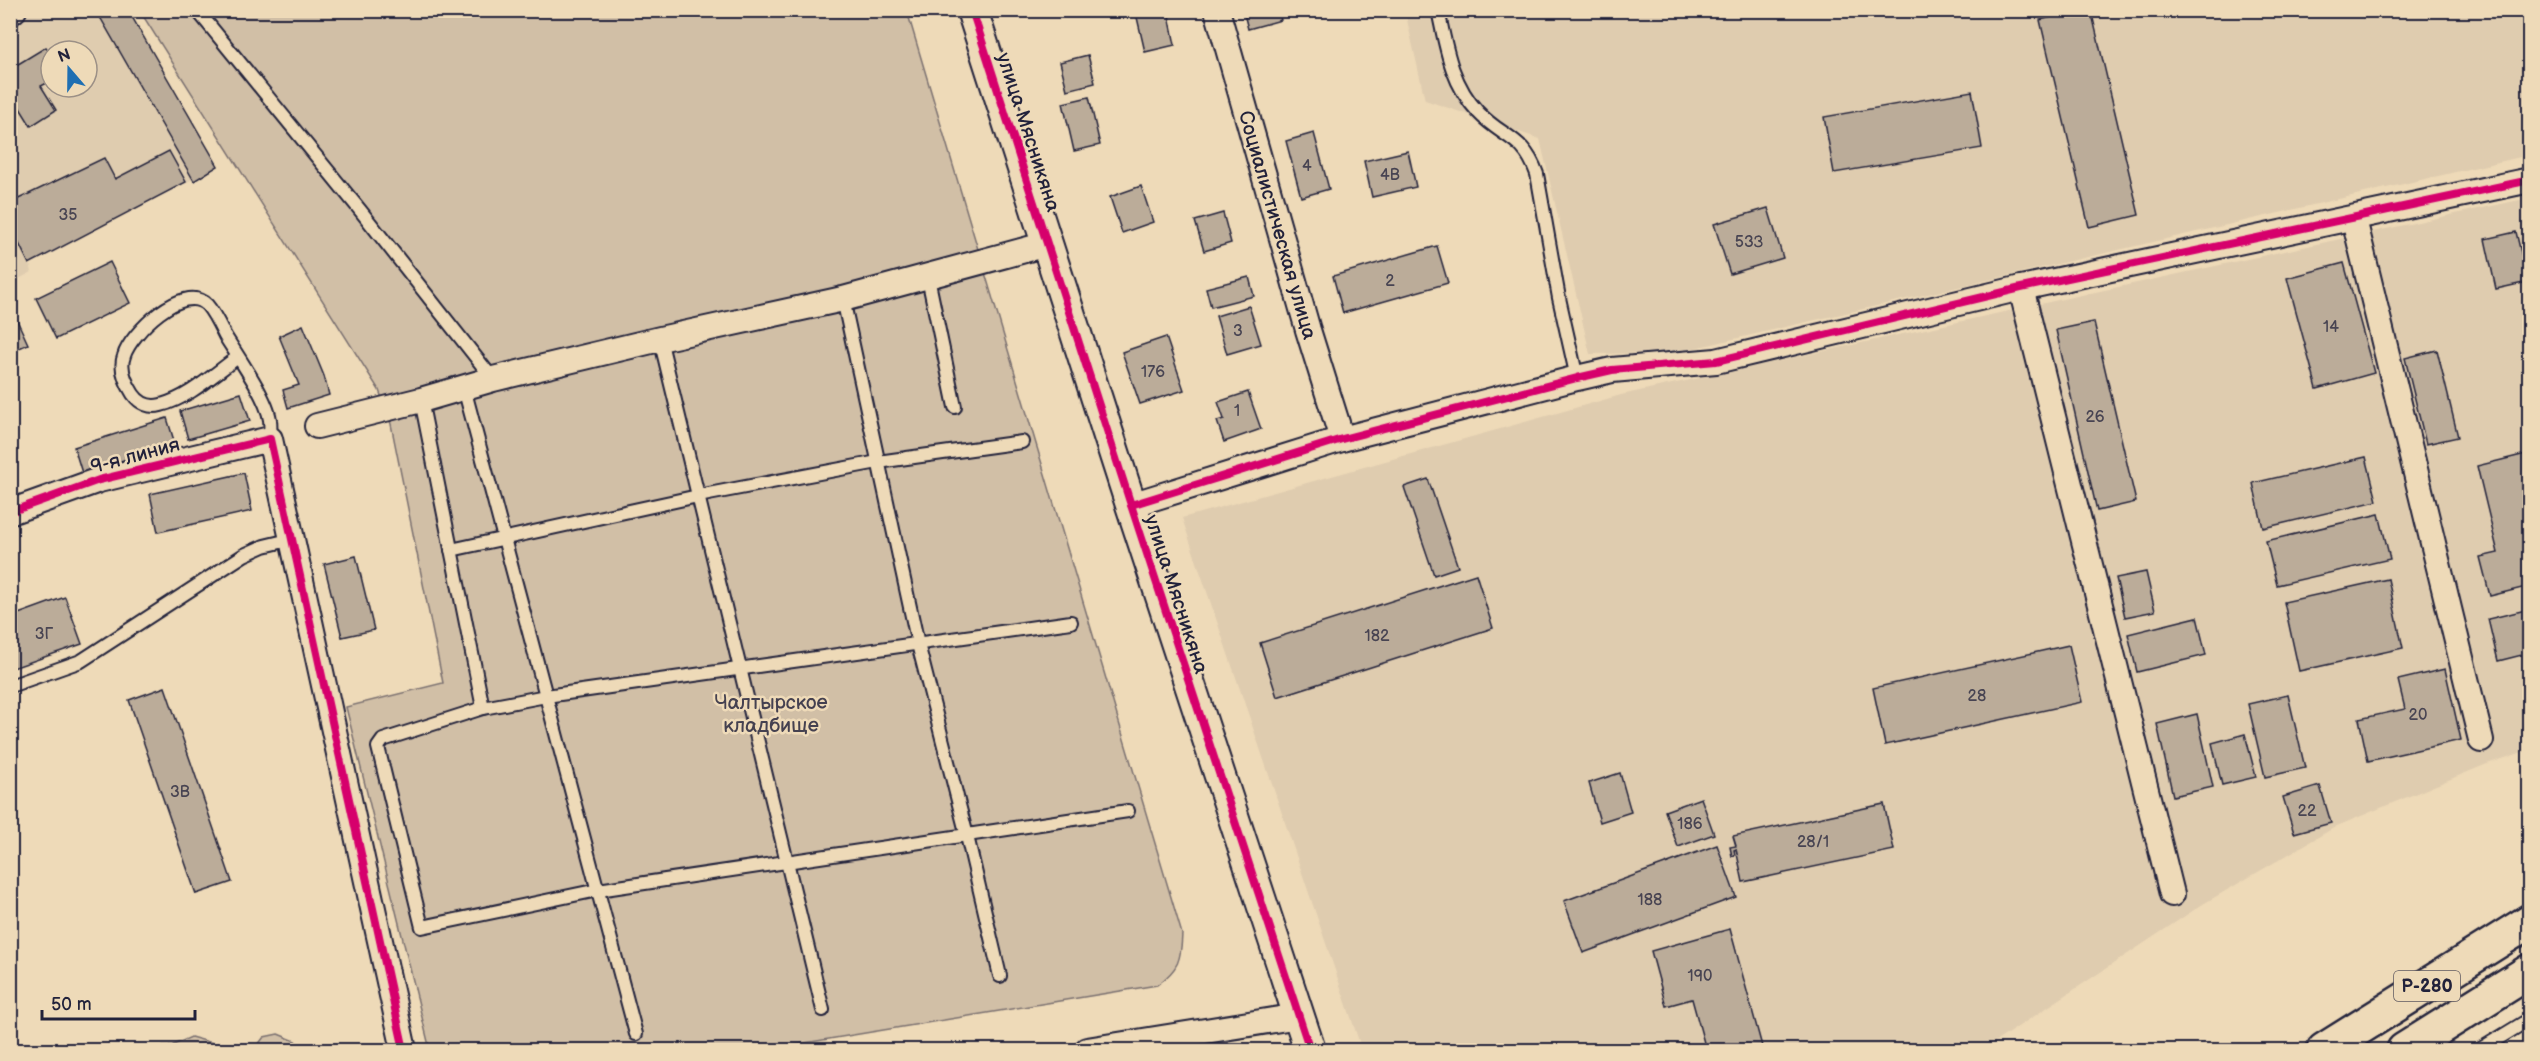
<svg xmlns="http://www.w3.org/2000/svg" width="2540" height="1061" font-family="'Balsamiq Sans',sans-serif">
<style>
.built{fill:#dfccaf;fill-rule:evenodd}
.green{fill:#d1bfa6;stroke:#7a7070;stroke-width:1.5}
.building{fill:#bbac99;stroke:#22223b;stroke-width:1.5}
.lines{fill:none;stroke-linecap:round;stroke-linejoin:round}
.service-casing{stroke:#22223b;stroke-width:16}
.minor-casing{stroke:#22223b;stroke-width:28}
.tertiary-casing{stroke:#22223b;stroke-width:34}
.trunk-casing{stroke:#22223b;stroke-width:38}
.service{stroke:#eedab8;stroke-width:12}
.minor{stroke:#eedab8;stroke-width:24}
.tertiary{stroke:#eedab8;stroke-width:30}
.trunk{stroke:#eedab8;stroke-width:33}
.cycleway-casing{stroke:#eedab8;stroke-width:11}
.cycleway{stroke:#d6006c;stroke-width:8}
.labels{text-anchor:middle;stroke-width:5;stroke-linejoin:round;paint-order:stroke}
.number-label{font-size:16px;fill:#484452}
.shield{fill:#eedab8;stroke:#5f5960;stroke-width:1.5}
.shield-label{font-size:18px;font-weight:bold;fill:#22223b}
.street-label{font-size:20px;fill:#22223b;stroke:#eedab8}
.park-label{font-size:20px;fill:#454150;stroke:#eedab8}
</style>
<rect width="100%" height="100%" fill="#eedab8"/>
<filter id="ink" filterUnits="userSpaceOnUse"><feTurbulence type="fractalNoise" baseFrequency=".0167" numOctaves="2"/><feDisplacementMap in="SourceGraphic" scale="12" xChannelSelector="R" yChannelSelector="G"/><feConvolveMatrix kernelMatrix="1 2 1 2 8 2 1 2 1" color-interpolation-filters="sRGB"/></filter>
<g filter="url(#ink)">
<g class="built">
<path d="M32,11H128L218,166L30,264L32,272L11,283V26ZM51,51H87V87H51Z"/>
<path d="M1405,11H2529V155L1673,353L1590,354L1540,139L1425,100Z"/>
<path d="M2529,198V750L2487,764L2337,826L2203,904L1983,1050H1362L1182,518L1621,395Z"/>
</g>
<g class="green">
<path d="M140,11H907L1182,934C1181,960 1179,969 1157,985L762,1050H430L346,707L443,683L391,424L379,390Z"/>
<path d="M278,1034L295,1041L305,1050H254L264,1037Z"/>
<path d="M191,1037L216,1044L222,1050H136L142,1048L169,1047Z"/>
</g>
<g class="building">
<path d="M96,10H128L218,166L194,181Z"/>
<path d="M1146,10H1168L1175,45L1145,52L1136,13Z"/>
<path d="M1243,10H1278L1281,20L1248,29Z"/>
<path d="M2080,10H2091L2139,215L2089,227L2040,20Z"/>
<path d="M46,47L51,55V81L41,86L56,110L31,126L10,92V69Z"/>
<path d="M1088,55L1095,83L1067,90L1060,62Z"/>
<path d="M1972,91L1982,148L1834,173L1824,117Z"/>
<path d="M1089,97L1100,145L1074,151L1063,103Z"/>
<path d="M1314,133L1329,189L1301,197L1286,141Z"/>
<path d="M169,151L186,182L29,264L10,225V203L104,158L115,179Z"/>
<path d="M1408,151L1416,187L1372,197L1364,161Z"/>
<path d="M1141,186L1153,222L1122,233L1110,197Z"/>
<path d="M1768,208L1783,258L1730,274L1714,224Z"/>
<path d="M1223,213L1231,243L1204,251L1195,221Z"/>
<path d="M2516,232L2528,282L2496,289L2485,239Z"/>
<path d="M1437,246L1448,283L1343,313L1333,276Z"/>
<path d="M110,262L130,303L56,339L36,298Z"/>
<path d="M2344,263L2374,373L2317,389L2287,278Z"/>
<path d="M1249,277L1254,296L1211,307L1206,288Z"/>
<path d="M10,305L28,344L10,352Z"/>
<path d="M1249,306L1261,344L1227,354L1216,316Z"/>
<path d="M2094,322L2136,502L2097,511L2056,330Z"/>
<path d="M303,325L324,376L329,395L288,408L283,390L299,385L279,336Z"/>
<path d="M1166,337L1184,390L1140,404L1122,352Z"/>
<path d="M2530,347V371L2524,348Z"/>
<path d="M2437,350L2458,437L2426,444L2405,358Z"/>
<path d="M1248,392L1261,429L1224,442L1217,421L1224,419L1218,402Z"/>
<path d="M241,393L250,421L188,439L180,411Z"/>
<path d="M167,418L175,444L82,473L74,447Z"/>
<path d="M2530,453V586L2490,596L2480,557L2498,553L2477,466Z"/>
<path d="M2366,457L2377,501L2263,528L2253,483Z"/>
<path d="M244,473L252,511L158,532L150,494Z"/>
<path d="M1428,479L1458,567L1434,575L1404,487Z"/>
<path d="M2379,514L2390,559L2277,585L2266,541Z"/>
<path d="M356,556L374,630L342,637L324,564Z"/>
<path d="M2146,572L2155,611L2125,617L2116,578Z"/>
<path d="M1476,574L1493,628L1277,697L1260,643Z"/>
<path d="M2388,579L2403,648L2299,671L2284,602Z"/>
<path d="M65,597L82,644L10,669V617Z"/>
<path d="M2530,609V653L2498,661L2488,619Z"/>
<path d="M2197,617L2206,655L2137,672L2128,634Z"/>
<path d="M2069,645L2082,702L1885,745L1873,688Z"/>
<path d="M2445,669L2461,740L2368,761L2359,719L2405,709L2398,680Z"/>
<path d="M165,687L232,882L196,894L129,700Z"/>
<path d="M2288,695L2305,768L2265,777L2248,704Z"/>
<path d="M2197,714L2213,787L2173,796L2157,724Z"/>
<path d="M2245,734L2256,777L2222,785L2212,743Z"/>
<path d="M1620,773L1631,812L1600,822L1589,783Z"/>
<path d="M2320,786L2331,823L2294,833L2283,797Z"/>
<path d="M1701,798L1714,834L1678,847L1665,811Z"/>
<path d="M1884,804L1894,850L1743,882L1736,849L1734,850L1735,855L1732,856L1730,847L1736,846L1733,836Z"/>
<path d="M1717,845L1736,897L1583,953L1564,901Z"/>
<path d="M1730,929L1763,1050H1706L1692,999L1666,1006L1651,951Z"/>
</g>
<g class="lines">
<g class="service-casing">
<g id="service">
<path d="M197,10L360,210L493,379"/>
<path d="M1438,10C1446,47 1451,83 1478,112C1503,139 1523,135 1537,174L1559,298L1577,378"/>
<path d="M928,278L955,407"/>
<path d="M843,299L918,644L967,836L1000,976"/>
<path d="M660,339L823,1010"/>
<path d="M238,357C215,373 189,398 161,405C150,408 140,404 133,394C126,383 119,369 124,356C130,334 184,281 207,305C214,313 220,326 225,336C238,357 267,398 270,420C271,426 270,433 270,439"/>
<path d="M464,388L636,1034"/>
<path d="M421,400L483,708"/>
<path d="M451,550L698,496L878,462L1022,442"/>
<path d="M1071,622L546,696L483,708L383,740L378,747L422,927L598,890L1128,811"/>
<path d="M10,686L81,661L244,555L264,546L293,539"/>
<path d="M2479,1050L2530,1019"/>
</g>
</g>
<g class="minor-casing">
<g id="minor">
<path d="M1217,10L1308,330L1342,439"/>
<path d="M10,13L14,10"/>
<path d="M2354,219L2481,740"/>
<path d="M2021,288L2172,894"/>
<path d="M317,426L421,400L493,379L660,339L843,299L1047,244"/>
<path d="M1131,505L1342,439L1577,378L1612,370L1716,361L2021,288L2530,180"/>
<path d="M10,512L99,480L270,439L404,1050"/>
<path d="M1087,1050L1299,1016"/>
</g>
</g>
<g class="tertiary-casing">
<path id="tertiary" d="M972,10L1131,505L1310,1050"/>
</g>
<g class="trunk-casing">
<g id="trunk">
<path d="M2324,1050L2530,921"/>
<path d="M2404,1050L2530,971"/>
</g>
</g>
<use href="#service" class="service"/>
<use href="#minor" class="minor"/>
<use href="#tertiary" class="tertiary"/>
<use href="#trunk" class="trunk"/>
<g class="cycleway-casing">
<g id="cycleway">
<path d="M972,10L1131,505L1310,1050"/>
<path d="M1131,505L1342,439L1577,378L1612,370L1716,361L2021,288L2530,180"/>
<path d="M10,512L99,480L270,439L404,1050"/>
</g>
</g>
<use href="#cycleway" class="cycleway"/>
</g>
</g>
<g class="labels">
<g class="number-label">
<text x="1307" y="171">4</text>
<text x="1390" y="180">4В</text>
<text x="68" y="220">35</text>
<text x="1749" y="247">53З</text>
<text x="1390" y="286">2</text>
<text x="2331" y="332">14</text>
<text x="1238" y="336">3</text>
<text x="1153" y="377">176</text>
<text x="1237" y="416">1</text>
<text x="2095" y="422">26</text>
<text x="44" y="639">3Г</text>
<text x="1377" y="641">182</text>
<text x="1977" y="701">28</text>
<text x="2418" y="720">20</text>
<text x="180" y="797">3В</text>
<text x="2307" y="816">22</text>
<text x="1690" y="829">186</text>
<text x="1813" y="847">28/1</text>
<text x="1650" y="905">188</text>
<text x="1700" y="981">190</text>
</g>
<rect class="shield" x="2394" y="971" width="66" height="30" rx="4.5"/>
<g class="shield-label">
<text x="2427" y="992">Р-280</text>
</g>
<g class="street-label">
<text transform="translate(1029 132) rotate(72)" y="7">улица Мясникяна</text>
<text transform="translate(1278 225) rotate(74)" y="7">Социалистическая улица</text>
<text transform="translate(135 455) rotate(-15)" y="7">9-я линия</text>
<text transform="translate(1177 594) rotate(72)" y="7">улица Мясникяна</text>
</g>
<g class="park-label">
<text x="771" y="709">Чалтырское<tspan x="771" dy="23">кладбище</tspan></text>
</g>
</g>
<rect width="2540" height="1061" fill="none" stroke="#eedab8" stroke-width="36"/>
<rect x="18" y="18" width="2504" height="1025" fill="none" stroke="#22223b" stroke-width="2" filter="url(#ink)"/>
<g transform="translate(69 69) rotate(340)"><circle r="28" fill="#eedab8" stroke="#9c9086" stroke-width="1.5"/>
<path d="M0-4.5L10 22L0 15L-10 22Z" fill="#1f6fb2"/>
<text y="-9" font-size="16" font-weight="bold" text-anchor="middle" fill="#22223b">N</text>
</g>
<path d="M42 1010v9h153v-9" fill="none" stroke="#22223b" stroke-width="3"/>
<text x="51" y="1010" font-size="18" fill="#22223b" stroke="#eedab8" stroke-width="4.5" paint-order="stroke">50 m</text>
</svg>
